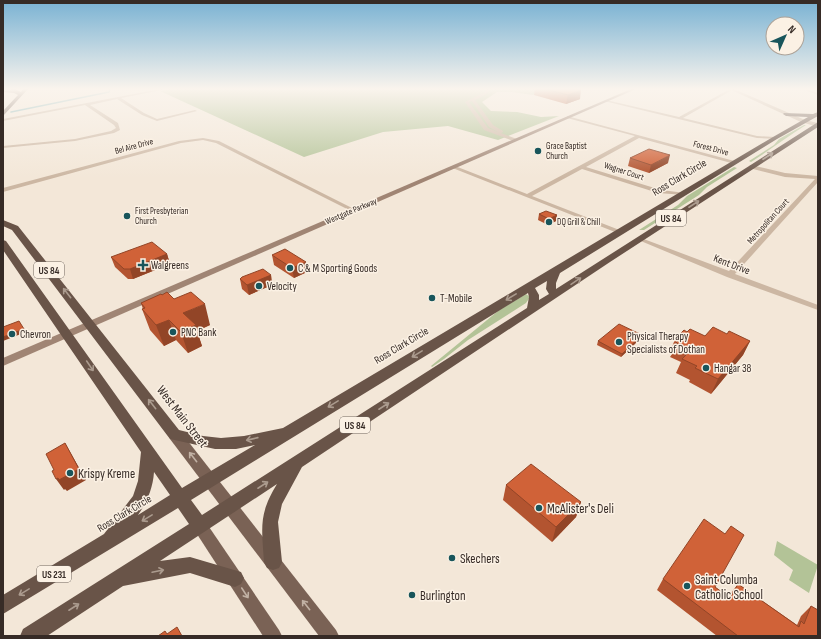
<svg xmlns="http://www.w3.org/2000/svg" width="821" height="639" font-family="'Sofia Sans Condensed',sans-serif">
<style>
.green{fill:#b3c397}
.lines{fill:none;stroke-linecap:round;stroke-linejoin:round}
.stream{stroke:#74aeb3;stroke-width:1.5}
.minor{fill:#ccb7a3;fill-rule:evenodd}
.tertiary{fill:#ccb7a3;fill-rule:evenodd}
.secondary{fill:#a08574;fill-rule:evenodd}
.primary{fill:#7a6255;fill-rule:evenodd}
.trunk{fill:#695448;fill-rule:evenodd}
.wall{fill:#b35430}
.shaded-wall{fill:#924527}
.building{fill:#d06238;stroke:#924527}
.oneway{stroke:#ab9b8e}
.oneway2{stroke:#c1b1a4}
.poi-dot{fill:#18555b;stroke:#fbf1e4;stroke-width:1.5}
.labels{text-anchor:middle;stroke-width:3;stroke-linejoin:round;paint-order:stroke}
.far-street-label{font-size:9px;fill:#362b26;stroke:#fbf1e4}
.far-poi-label{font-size:9px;fill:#362b26;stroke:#fbf1e4;text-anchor:start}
.shield{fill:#fbf1e4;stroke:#71665f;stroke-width:1}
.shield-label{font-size:10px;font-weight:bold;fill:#362b26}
.street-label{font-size:11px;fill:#362b26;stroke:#fbf1e4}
.poi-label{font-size:11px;fill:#362b26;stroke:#fbf1e4;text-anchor:start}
.near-street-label{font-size:13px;fill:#362b26;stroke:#fbf1e4}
.near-poi-label{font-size:13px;fill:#362b26;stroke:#fbf1e4;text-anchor:start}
</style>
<rect width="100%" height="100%" fill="#f3e7d8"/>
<g class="green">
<path d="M170,89H552L533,95L512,92H497L482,102L491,111L517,112L541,117L559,116L498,140L448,126L383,132L304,157L160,91Z"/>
<path d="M804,125H806C787,137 770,150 751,162L749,161L774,145L779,139Z"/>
<path d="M734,167L737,168L707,187L699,195L644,230H639L678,205L687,196Z"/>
<path d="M526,294L530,297L526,303L468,340L444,359L432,367L431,366L498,311Z"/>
<path d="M777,541L818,565L809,593L789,580L793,570L774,555Z"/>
</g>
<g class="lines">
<path class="stream" d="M11,112L109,92L110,89"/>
<g class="minor">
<path d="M160,89H167L121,98L144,113L157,119L195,110L197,111L157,121L142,115L117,99L90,105L118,123L120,130L114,133L75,141L3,148V146L75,139L111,131L116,128L114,125L85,105L3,121V119Z"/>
<path d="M487,89H491L485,95L475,100L493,125L503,131V132L501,133L517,139V141H513L484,130L465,102L483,93ZM472,101L489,127L498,132L488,128L469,102Z"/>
<path d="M730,89H734L683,118L757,136L775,137H777V139L757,138L604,101L606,100L679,117Z"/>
<path d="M802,89H807L818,93V95Z"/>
<path d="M567,116L738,162L735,164L639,138L586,167L661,190L685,193V195L658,193L582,169L532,196L622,231L623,232L620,234L450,167L455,166L527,194L635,136L567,118Z"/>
<path d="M203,138L219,141L356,210L353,212L351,211L216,143L203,140L181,143L3,192V188L179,141Z"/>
<path d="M751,165L785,173L818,176V182L735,274L818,305V310L727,277L636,239L637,238H641L729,271L815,179L785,177L749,168V166Z"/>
</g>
<path class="tertiary" d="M729,89H734L805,120L818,123V127L801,122Z"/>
<path class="secondary" d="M631,89H636L3,366V358Z"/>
<g class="primary">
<path d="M175,430L180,431L336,630L339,636H319L170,439L169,435L170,431Z"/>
<path d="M200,519L205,521L279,630L282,636H263L195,531L193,526L195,521Z"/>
</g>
<g class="trunk">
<path d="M15,89L21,92L23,89H28L3,116V111L18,95L14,93L3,92V90Z"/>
<path d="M818,112V116L777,139L560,273L556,283V289L818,122V127L610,262L302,467L282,504L278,522L282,562L279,568L273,570L267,568L264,562C262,528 258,515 277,484L160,561L190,557L241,572L244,578L241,584L235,587L190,573L123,586L47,636H20L23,629L189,524L178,508L3,614V595L104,534L133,496L138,481L141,452L3,250V240L6,241L182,488L255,445L236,449H215L170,439L12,230L3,226V220L18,226L179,430L203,436L221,438L244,436L283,428L773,137L808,117L786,116L783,114L784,113L813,114ZM547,281L546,289L549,294L539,300V295L535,288ZM528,293L529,297L527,308L202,515L191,500ZM154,472L170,495L138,515C147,502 153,488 154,472Z"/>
</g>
</g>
<g class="wall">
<path d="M535,89H575L580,99L566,104L534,95Z"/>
<path d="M630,158L668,163L649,173L628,166Z"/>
<path d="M539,214L557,215L556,221L548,225L538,220Z"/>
<path d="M167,254L170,264L133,279H128L115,267L111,257Z"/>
<path d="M272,255L307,272L294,278L274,265Z"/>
<path d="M271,275L272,285L249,295L242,289L240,279Z"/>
<path d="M162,295L174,299L210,325L197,331L202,346L188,353L176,340L164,346L150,330L142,309H143L141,303Z"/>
<path d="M687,332L705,336L727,334L750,341L743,355L711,394L689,382L690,380L676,373L681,362L670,357L672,354L670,353L675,339Z"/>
<path d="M640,339L621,357L597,345L598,341Z"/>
<path d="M506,485L581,502L576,517L552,542L503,500Z"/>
<path d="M663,579L715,587L728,597L738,584L797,625L801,616L811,606L818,636H717L657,590Z"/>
</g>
<g class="shaded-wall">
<path d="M581,90L580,99L566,104L568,95Z"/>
<path d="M670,155L668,163L649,173L651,165Z"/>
<path d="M557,215L556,221L548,225L549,219Z"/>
<path d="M167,254L170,264L133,279L130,269Z"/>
<path d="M306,262L307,272L294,278L292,268Z"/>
<path d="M271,275L272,285L249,295L247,285Z"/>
<path d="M205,304L210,325L197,331L202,346L188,353L181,332L183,313Z"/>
<path d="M169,320L176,340L164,346L156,325Z"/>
<path d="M24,329L26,332L3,341V337Z"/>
<path d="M642,335L640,339L621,357L622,354Z"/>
<path d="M750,341L743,355L711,394L718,379Z"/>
<path d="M65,443L86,480L67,491L65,489L64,490L56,479Z"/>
<path d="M581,502L576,517L552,542L556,527Z"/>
</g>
<g class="building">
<path d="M545,89H575L581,90L568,95Z"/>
<path d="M649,149L670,155L651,165L630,158Z"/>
<path d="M546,211L557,215L549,219L539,214Z"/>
<path d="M152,242L167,254L130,269H124L111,257Z"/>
<path d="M285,249L306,262L292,268L272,255Z"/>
<path d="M263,269L271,275L247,285L240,279L242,277Z"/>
<path d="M167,292L174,299L191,292L205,304L183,313L196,325L181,332L169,320L156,325L142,309L145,308L141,303L161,294L162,295Z"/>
<path d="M19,321L24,329L3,337V327Z"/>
<path d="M619,324L642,335L622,354L598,341Z"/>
<path d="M713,327L727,334L729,331L750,341L718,379L695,368L697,366L682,359L691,350L676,343L679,340L675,339L684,330L687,332L690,329L705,336Z"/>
<path d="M65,443L79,469L59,480L58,478L56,479L52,471L54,470L46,454Z"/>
<path d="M531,464L581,502L556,527L506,485Z"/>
<path d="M704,519L725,534L731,526L744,535L715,587L730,598L738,584L799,627L801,621L804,624L811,606L818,610V636H738L663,579Z"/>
<path d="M177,627L182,636H158L165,631L167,634Z"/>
</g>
<defs><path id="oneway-shaft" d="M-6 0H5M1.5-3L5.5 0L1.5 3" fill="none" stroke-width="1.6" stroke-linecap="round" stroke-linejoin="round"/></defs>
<g class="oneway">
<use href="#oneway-shaft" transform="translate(768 156) rotate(-33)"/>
<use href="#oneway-shaft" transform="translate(694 204) rotate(-33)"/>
<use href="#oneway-shaft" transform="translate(576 281) rotate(-34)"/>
<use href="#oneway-shaft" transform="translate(67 293) rotate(-128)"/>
<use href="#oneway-shaft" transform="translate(511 297) rotate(149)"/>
<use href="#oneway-shaft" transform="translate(417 354) rotate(149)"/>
<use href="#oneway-shaft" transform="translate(90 366) rotate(56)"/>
<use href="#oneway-shaft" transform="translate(152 404) rotate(-128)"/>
<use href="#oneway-shaft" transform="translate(333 404) rotate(149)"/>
<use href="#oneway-shaft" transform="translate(384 406) rotate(-33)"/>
<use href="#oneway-shaft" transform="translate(252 439) rotate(167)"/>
<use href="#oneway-shaft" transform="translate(263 485) rotate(-33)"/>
<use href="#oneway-shaft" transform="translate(147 518) rotate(149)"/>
<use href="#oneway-shaft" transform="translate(158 571) rotate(-12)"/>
<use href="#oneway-shaft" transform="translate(24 592) rotate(149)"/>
<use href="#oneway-shaft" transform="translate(74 607) rotate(-33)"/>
</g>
<g class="oneway2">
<use href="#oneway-shaft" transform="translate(193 457) rotate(-128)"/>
<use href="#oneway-shaft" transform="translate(245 593) rotate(57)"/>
<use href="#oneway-shaft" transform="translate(306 605) rotate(-128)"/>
</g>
<linearGradient id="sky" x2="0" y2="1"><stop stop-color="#79b2d3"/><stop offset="0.5" stop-color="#faf4ed"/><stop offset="1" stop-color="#faf4ed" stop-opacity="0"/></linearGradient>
<rect width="821" height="178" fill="url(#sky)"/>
<g class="poi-dot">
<circle cx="538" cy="151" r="4"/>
<circle cx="127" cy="216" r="4"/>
<circle cx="549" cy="222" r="4"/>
<path d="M141 259h4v4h4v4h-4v4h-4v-4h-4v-4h4z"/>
<circle cx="290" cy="268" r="4"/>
<circle cx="259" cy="286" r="4"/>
<circle cx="432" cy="298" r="4"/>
<circle cx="173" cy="332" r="4"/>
<circle cx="12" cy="334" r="4"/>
<circle cx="619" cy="342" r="4"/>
<circle cx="706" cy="368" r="4"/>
<circle cx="70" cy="473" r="4"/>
<circle cx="539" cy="508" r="4"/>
<circle cx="452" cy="558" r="4"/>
<circle cx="687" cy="586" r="4"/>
<circle cx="412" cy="595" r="4"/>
</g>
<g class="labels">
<g class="far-street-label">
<text transform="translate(134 146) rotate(-15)" y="3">Bel Aire Drive</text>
<text transform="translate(711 148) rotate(15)" y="3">Forest Drive</text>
<text transform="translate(624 171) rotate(18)" y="3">Wagner Court</text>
<text transform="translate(351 211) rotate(-23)" y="3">Westgate Parkway</text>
<text transform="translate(768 221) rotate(-48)" y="3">Metropolitan Court</text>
</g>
<g class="far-poi-label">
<text x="546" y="149">Grace Baptist<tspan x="546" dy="10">Church</tspan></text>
<text x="135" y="214">First Presbyterian<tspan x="135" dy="10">Church</tspan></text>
<text x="557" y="225">DQ Grill &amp; Chill</text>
</g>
<g class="shield">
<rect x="656" y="210" width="30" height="16" rx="3"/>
<rect x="34" y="262" width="30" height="16" rx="3"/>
<rect x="340" y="417" width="30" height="16" rx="3"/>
<rect x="37" y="566" width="34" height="16" rx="3"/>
</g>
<g class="shield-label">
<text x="671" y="222">US 84</text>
<text x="49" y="274">US 84</text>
<text x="355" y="429">US 84</text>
<text x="54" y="578">US 231</text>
</g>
<g class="street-label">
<text transform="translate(679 177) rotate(-31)" y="4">Ross Clark Circle</text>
<text transform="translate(732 264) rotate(21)" y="4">Kent Drive</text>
<text transform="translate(401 345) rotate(-31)" y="4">Ross Clark Circle</text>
<text transform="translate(124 513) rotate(-31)" y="4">Ross Clark Circle</text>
</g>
<g class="poi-label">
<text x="151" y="269">Walgreens</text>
<text x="298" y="272">C &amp; M Sporting Goods</text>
<text x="267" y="290">Velocity</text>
<text x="440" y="302">T-Mobile</text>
<text x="181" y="336">PNC Bank</text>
<text x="20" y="338">Chevron</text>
<text x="627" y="340">Physical Therapy<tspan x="627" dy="13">Specialists of Dothan</tspan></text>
<text x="714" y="372">Hangar 38</text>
</g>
<g class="near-street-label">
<text transform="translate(183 416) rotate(52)" y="5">West Main Street</text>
</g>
<g class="near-poi-label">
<text x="78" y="478">Krispy Kreme</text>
<text x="547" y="513">McAlister's Deli</text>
<text x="460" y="563">Skechers</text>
<text x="695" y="584">Saint Columba<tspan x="695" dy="15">Catholic School</tspan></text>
<text x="420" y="600">Burlington</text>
</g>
</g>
<rect width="821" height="639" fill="none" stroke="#362b26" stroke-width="8"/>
<g transform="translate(785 36) rotate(45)"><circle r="19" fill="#fbf1e4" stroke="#aca298"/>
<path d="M0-3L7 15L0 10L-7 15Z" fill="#18555b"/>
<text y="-6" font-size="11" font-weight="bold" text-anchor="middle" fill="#362b26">N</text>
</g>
</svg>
